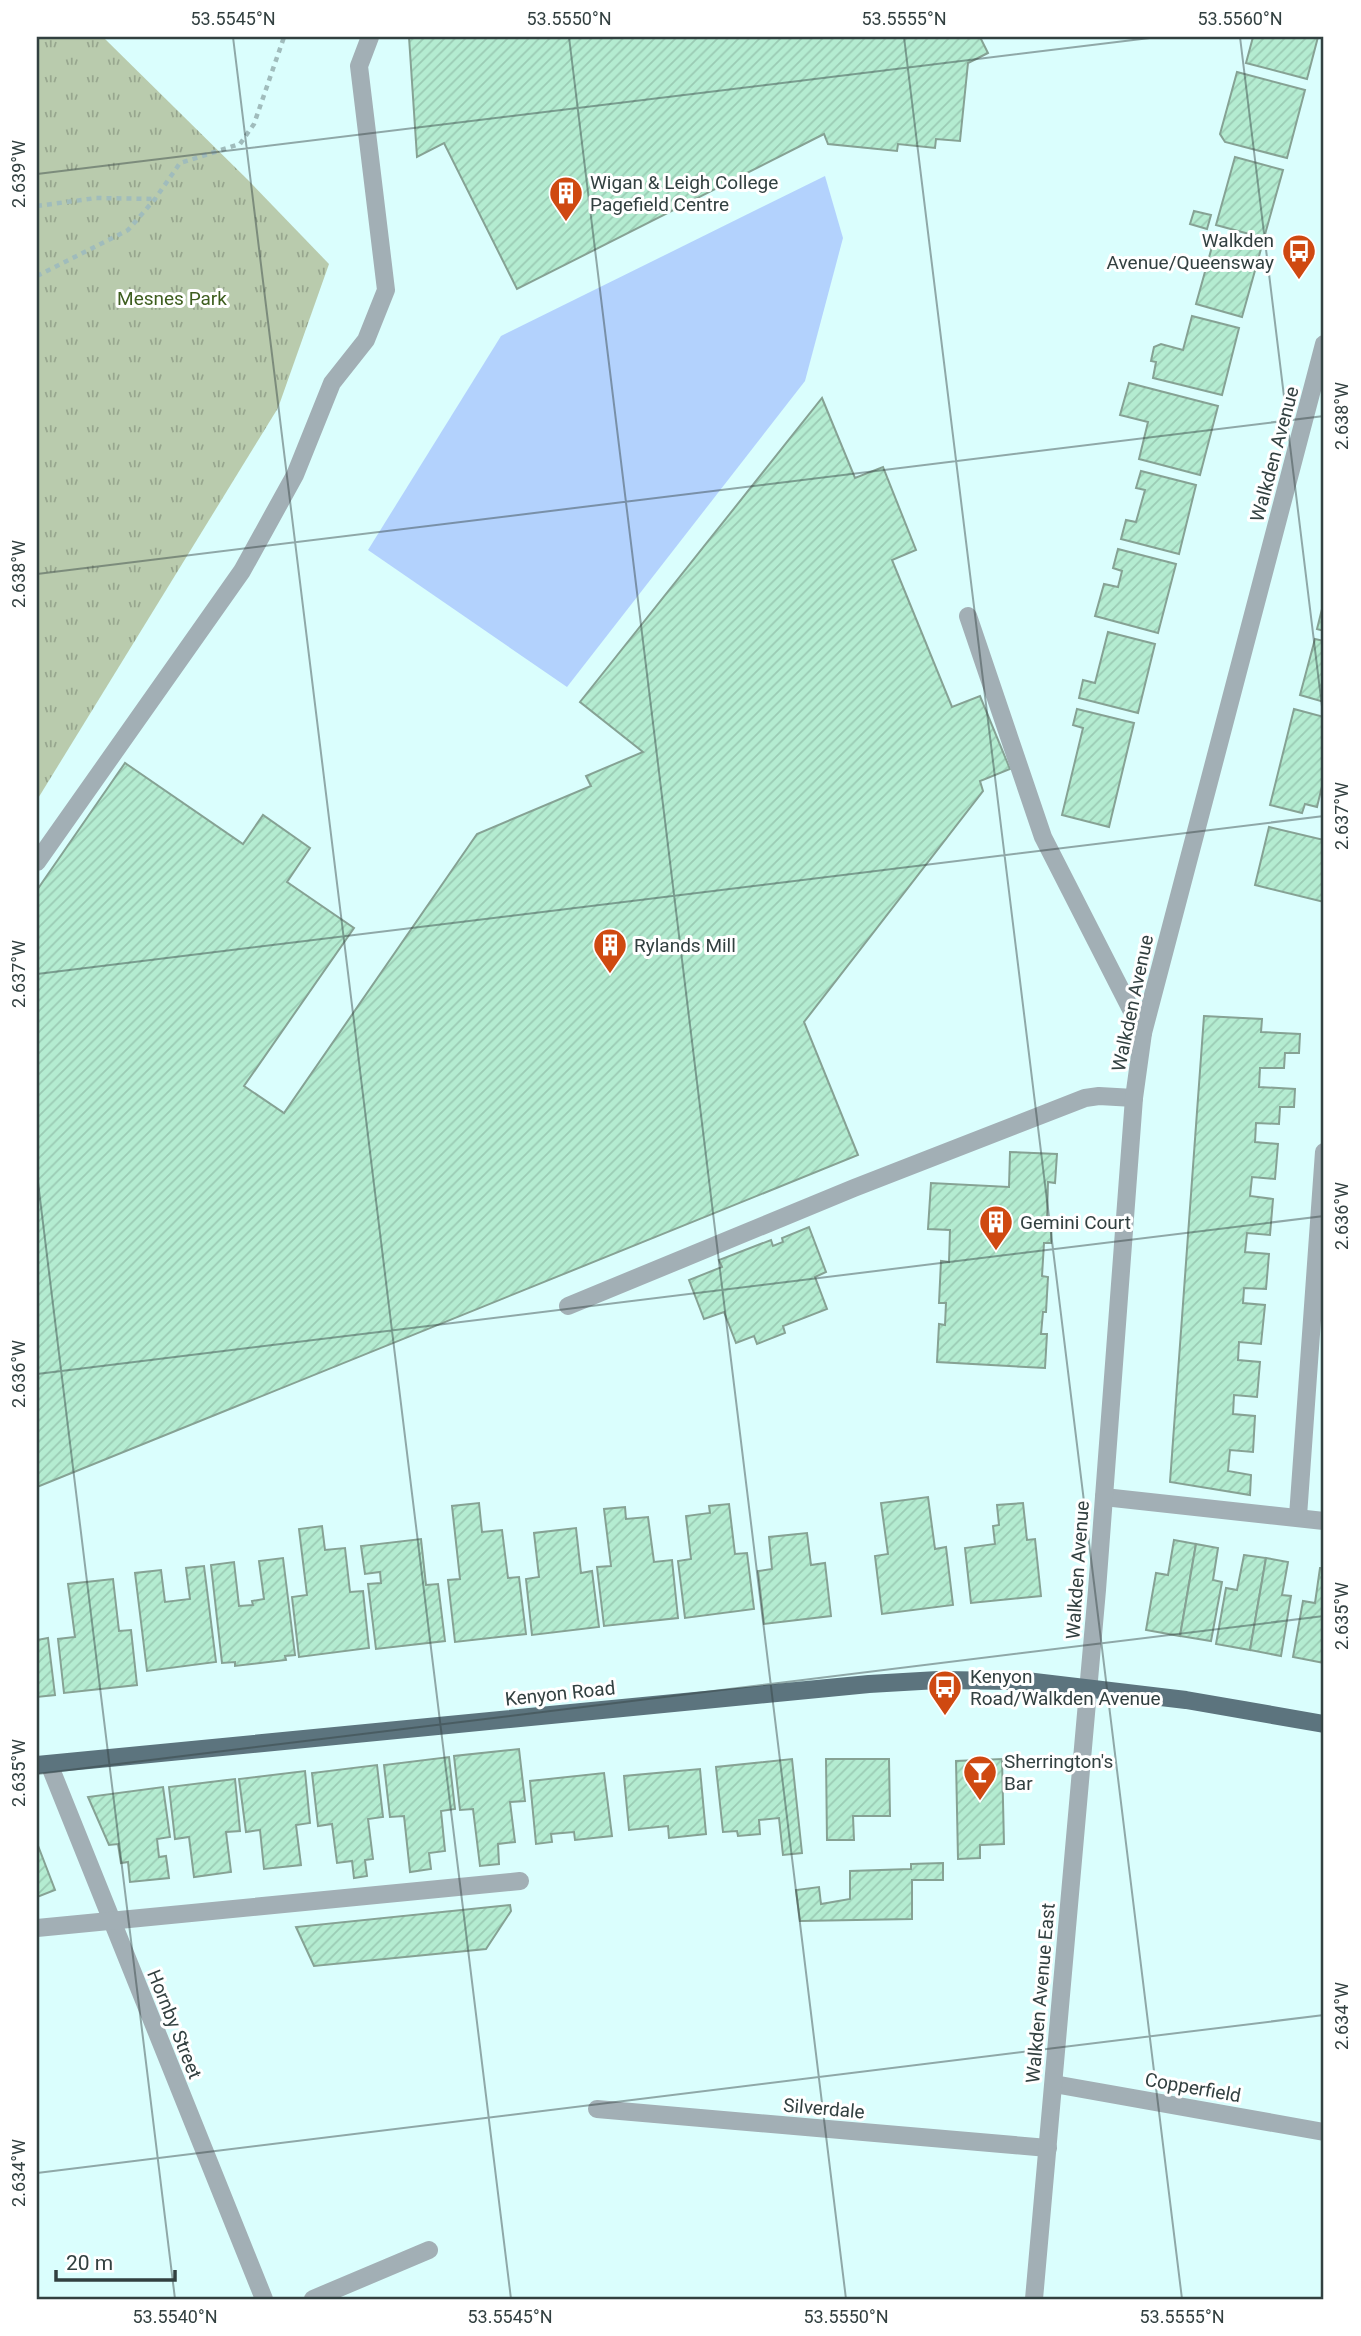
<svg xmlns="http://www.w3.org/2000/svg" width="1361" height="2336" font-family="Roboto,sans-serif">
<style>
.park{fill:url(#park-tufts)}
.water{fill:#b3d2fd}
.building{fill:url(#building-hatch);stroke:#86a294;stroke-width:2}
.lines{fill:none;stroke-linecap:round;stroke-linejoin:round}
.path{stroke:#a0bcbc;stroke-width:4.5;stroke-dasharray:5 5;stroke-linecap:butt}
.minor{stroke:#a2afb5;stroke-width:18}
.major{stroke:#5c747e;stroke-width:18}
.ticks{fill:none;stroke:#324040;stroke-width:2;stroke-opacity:0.45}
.labels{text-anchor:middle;stroke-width:6;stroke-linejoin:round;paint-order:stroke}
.poi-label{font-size:19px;fill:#324040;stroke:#fff;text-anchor:start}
.park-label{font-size:19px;fill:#3e5e1f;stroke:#fff}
.street-label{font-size:19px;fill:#324040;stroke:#fff}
.neatline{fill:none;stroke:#324040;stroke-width:2.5}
.ticks-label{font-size:18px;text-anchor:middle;fill:#324040}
</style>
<defs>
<pattern id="park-tufts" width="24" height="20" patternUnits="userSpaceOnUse" patternTransform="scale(1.75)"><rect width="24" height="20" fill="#b9cbad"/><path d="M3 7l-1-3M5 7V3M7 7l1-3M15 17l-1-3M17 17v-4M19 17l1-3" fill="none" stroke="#97a68e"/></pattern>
<pattern id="building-hatch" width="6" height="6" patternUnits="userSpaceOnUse" patternTransform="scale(1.75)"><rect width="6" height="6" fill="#b4ecd1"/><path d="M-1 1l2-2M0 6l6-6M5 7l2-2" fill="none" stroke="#9bcbb4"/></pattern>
</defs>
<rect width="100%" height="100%" fill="#dafefd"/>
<path class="park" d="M37,37H103L250,182L329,264L278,408L37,800Z"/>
<path class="water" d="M825,176L843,238L805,381L567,687L368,550L501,336Z"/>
<g class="building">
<path d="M409,37H980L988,53L968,63L960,141L936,139L935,148L898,144L897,151L828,144L824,134L517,289L444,143L417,157Z"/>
<path d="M1253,37H1318L1307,79L1246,63Z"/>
<path d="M1237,72L1305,90L1287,158L1225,142L1220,134Z"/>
<path d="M1235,157L1283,170L1264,238L1216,225Z"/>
<path d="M1194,211L1211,215L1207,229L1190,224Z"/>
<path d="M1215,236L1261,249L1242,317L1196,304Z"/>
<path d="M1192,316L1239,328L1222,395L1153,378L1156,362L1151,361L1154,347L1161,344L1183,350Z"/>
<path d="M1129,383L1218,406L1200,475L1139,459L1148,422L1120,415Z"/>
<path d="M822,398L855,478L883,467L916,550L892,560L952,707L980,696L1010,769L980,781L983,791L804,1022L858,1155L37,1487V890L125,763L243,844L263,815L310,848L287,882L354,928L244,1086L284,1113L477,834L591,786L586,776L643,752L580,702Z"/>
<path d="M1141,471L1196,485L1179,554L1121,539L1126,520L1136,522L1145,490L1136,488Z"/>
<path d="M1118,549L1176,564L1158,633L1095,616L1104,584L1118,587L1122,571L1113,568Z"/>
<path d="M1324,601V631L1317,629Z"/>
<path d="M1108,632L1155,644L1138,713L1079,698L1083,680L1095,683Z"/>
<path d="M1315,639L1324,641V702L1300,695Z"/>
<path d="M1077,709L1134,723L1109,827L1062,815L1083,728L1073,725Z"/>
<path d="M1294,709L1324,717V778L1317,807L1305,804L1302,813L1270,805Z"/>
<path d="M1269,827L1324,840V902L1255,885Z"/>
<path d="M1204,1016L1262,1019L1261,1032L1300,1034L1299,1053H1285L1284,1068H1260L1259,1087L1295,1089L1294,1107H1280L1279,1124L1256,1123L1255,1142L1278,1144L1275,1179L1252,1177L1250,1196L1273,1199L1270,1235L1247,1233L1245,1252L1269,1254L1266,1289L1244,1288L1243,1303L1265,1305L1261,1344L1239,1342L1238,1360L1260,1362L1257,1397L1234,1395L1233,1414L1255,1416L1253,1452L1230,1450L1228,1471L1251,1475L1250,1495L1170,1482Z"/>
<path d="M1010,1152L1057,1154L1055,1183L1048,1182L1047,1217L1052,1218L1051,1243H1044L1042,1276L1048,1277L1046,1312H1043L1041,1334H1047L1045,1368L937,1362L939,1324L945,1325L946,1303H939L941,1261L949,1262L950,1230L928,1229L931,1183L1009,1187Z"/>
<path d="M809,1227L826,1272L815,1277L827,1309L783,1326L785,1333L757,1344L754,1336L736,1343L724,1312L704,1319L689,1280L722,1267L719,1260L771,1240L773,1246L783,1242L782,1238Z"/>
<path d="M928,1497L935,1549L946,1547L953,1605L882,1614L875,1556L888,1554L881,1503Z"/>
<path d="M479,1503L482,1532L502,1530L508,1578L519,1577L526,1634L455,1642L448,1580L460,1579L452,1506Z"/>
<path d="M1023,1503L1027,1540L1035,1539L1041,1596L971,1603L965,1548L995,1544L993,1526L999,1525L997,1505Z"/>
<path d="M729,1504L735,1554L747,1553L754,1609L685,1618L678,1561L691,1559L686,1516L710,1513L709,1506Z"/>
<path d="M625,1507L626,1519L648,1517L654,1562L672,1560L678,1618L604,1626L597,1567L611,1566L604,1509Z"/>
<path d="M322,1526L325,1550L345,1548L350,1592L363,1591L369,1648L299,1657L292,1597L307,1595L299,1529Z"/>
<path d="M576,1528L581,1573L592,1571L599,1627L532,1635L526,1579L539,1577L534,1533Z"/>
<path d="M807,1533L811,1565L825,1563L831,1616L764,1624L758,1571L772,1569L769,1537Z"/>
<path d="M421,1539L426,1585L438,1584L445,1641L376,1649L368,1584L381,1583L380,1572L365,1574L361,1546Z"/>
<path d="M1174,1540L1196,1544L1180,1636L1146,1630L1156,1573L1168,1575Z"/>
<path d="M1196,1544L1218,1548L1213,1580L1222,1582L1211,1641L1180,1636Z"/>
<path d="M1244,1555L1266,1558L1250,1650L1216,1644L1226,1588L1237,1590Z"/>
<path d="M283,1558L295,1655L285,1656L286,1660L235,1666V1662L222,1663L211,1565L234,1562L239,1606L253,1605L252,1601L264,1599L259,1561Z"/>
<path d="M1266,1558L1288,1562L1282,1595L1291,1596L1281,1656L1250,1650Z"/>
<path d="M204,1566L216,1662L147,1671L135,1573L161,1570L165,1602L190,1599L186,1568Z"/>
<path d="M1320,1568H1324V1663L1293,1657L1303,1601L1315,1603Z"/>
<path d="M113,1579L119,1631L131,1630L137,1685L64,1693L58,1639L75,1637L68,1584Z"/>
<path d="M48,1638L55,1695L37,1697V1640Z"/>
<path d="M519,1749L525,1801L510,1802L515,1842L498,1844L499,1864L480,1866L473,1809L460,1810L454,1756Z"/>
<path d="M449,1757L455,1809L441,1811L445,1851L429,1853L431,1869L410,1872L404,1816L390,1817L384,1765Z"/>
<path d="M792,1759L802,1853L783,1855L779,1818L759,1820L760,1834L738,1836L737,1831L723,1832L716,1767Z"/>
<path d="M826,1759H889L890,1816H853L854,1840H827Z"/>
<path d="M1002,1759L1004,1844L980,1845V1858L958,1859L956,1761Z"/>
<path d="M377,1765L383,1817L368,1819L373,1859L365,1860L367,1876L354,1878L352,1861L337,1863L332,1824L318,1826L312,1773Z"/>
<path d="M700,1769L706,1834L669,1838L668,1826L629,1830L624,1776Z"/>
<path d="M305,1771L310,1823L296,1825L301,1865L264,1869L260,1830L246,1832L239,1779Z"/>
<path d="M604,1773L612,1836L575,1840L574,1832L551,1834L552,1842L536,1844L530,1781Z"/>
<path d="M235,1779L240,1831L226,1832L231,1872L194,1877L189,1837L175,1839L169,1787Z"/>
<path d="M163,1787L170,1837L157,1839L159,1857L166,1856L169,1878L130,1882L128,1862L121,1863L118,1844L109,1845L88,1797Z"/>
<path d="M37,1843L55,1890L37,1897Z"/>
<path d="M943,1863V1880H912V1919L800,1921L796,1890L819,1887L821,1904L850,1899V1871L911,1869V1864Z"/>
<path d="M510,1905L511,1911L486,1949L314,1966L296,1927Z"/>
</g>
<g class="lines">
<g class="path">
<path d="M37,206L96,198L154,199"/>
<path d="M37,276L128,230L155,199L180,163L240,144L254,124L284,37"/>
</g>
<g class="minor">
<path d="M968,616L1043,837L1143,1033"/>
<path d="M37,862L242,571L295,475L332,383L366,340L386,290L359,66L370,37"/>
<path d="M568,1306L854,1188L1085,1098L1099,1096L1134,1098"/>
<path d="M1104,1497L1324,1521"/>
<path d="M1298,1516L1324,1152"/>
<path d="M49,1764L264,2299"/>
<path d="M37,1928L520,1881"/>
<path d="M1054,2084L1324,2132"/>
<path d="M597,2109L1048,2148"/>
<path d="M313,2299L429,2250"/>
<path d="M1034,2299L1097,1590L1134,1098L1143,1033L1324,344"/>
</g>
<path class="major" d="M37,1765L869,1684L938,1680L1026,1681L1186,1700L1324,1724"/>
</g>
<path class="ticks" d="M233,37L511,2299M569,37L846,2299M904,37L1182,2299M1240,37L1324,723M37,174L1158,37M37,574L1324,416M37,974L1324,816M37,1174L175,2299M37,1374L1324,1216M37,1774L1324,1616M37,2173L1324,2015"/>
<defs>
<g id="building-pin" transform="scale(1.75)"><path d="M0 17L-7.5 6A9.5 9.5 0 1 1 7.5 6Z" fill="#cf4911" stroke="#fff"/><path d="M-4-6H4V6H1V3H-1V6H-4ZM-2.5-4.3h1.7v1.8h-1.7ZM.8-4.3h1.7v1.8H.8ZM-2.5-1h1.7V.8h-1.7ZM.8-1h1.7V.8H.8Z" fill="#fff"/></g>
<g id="bus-pin" transform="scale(1.75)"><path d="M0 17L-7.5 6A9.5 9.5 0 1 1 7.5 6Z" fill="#cf4911" stroke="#fff"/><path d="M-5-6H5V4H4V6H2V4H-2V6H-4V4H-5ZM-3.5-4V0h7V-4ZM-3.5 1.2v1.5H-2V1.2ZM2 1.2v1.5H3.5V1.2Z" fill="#fff"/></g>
<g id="bar-pin" transform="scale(1.75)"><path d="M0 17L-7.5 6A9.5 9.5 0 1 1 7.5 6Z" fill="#cf4911" stroke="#fff"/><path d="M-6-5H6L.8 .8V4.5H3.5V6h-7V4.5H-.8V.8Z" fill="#fff"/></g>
</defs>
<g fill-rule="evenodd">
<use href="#building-pin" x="566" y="193"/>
<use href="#bus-pin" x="1299" y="251"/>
<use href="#building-pin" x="610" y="945"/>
<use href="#building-pin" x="996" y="1222"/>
<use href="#bus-pin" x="945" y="1687"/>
<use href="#bar-pin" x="980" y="1772"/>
</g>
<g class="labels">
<g class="poi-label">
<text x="590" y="189">Wigan &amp; Leigh College<tspan x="590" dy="22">Pagefield Centre</tspan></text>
<text x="1274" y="247" text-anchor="end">Walkden<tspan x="1274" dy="22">Avenue/Queensway</tspan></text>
<text x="634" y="952">Rylands Mill</text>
<text x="1020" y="1229">Gemini Court</text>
<text x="970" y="1683">Kenyon<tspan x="970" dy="22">Road/Walkden Avenue</tspan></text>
<text x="1004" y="1768">Sherrington's<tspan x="1004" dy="22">Bar</tspan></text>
</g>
<g class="park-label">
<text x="172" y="305">Mesnes Park</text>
</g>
<g class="street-label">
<text transform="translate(1274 454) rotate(-75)" y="7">Walkden Avenue</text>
<text transform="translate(1132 1003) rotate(-78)" y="7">Walkden Avenue</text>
<text transform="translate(1077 1570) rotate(-86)" y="7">Walkden Avenue</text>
<text transform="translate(560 1693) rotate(-6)" y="7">Kenyon Road</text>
<text transform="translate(1040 1993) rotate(-85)" y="7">Walkden Avenue East</text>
<text transform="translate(175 2024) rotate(68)" y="7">Hornby Street</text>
<text transform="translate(1193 2087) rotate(10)" y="7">Copperfield</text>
<text transform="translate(824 2108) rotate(5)" y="7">Silverdale</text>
</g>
</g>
<rect width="1361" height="2336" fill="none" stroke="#ffffff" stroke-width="77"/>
<path d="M56 2270v10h119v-10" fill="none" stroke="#324040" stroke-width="3.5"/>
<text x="66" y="2270" font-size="21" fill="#324040" stroke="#ffffff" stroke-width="5" paint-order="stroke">20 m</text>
<rect x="38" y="38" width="1284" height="2260" class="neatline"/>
<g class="ticks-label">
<text x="233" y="25">53.5545°N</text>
<text x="569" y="25">53.5550°N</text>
<text x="904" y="25">53.5555°N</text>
<text x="1240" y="25">53.5560°N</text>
<text transform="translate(19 174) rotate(-90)" y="6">2.639°W</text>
<text transform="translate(1342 416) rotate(-90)" y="6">2.638°W</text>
<text transform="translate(19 574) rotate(-90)" y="6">2.638°W</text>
<text transform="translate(1342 816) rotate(-90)" y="6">2.637°W</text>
<text transform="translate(19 974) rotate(-90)" y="6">2.637°W</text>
<text transform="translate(1342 1216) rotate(-90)" y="6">2.636°W</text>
<text transform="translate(19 1374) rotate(-90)" y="6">2.636°W</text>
<text transform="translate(1342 1616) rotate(-90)" y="6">2.635°W</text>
<text transform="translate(19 1773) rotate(-90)" y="6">2.635°W</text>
<text transform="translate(1342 2016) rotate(-90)" y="6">2.634°W</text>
<text transform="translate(19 2173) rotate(-90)" y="6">2.634°W</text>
<text x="175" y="2323">53.5540°N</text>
<text x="510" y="2323">53.5545°N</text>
<text x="846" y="2323">53.5550°N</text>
<text x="1182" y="2323">53.5555°N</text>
</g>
</svg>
